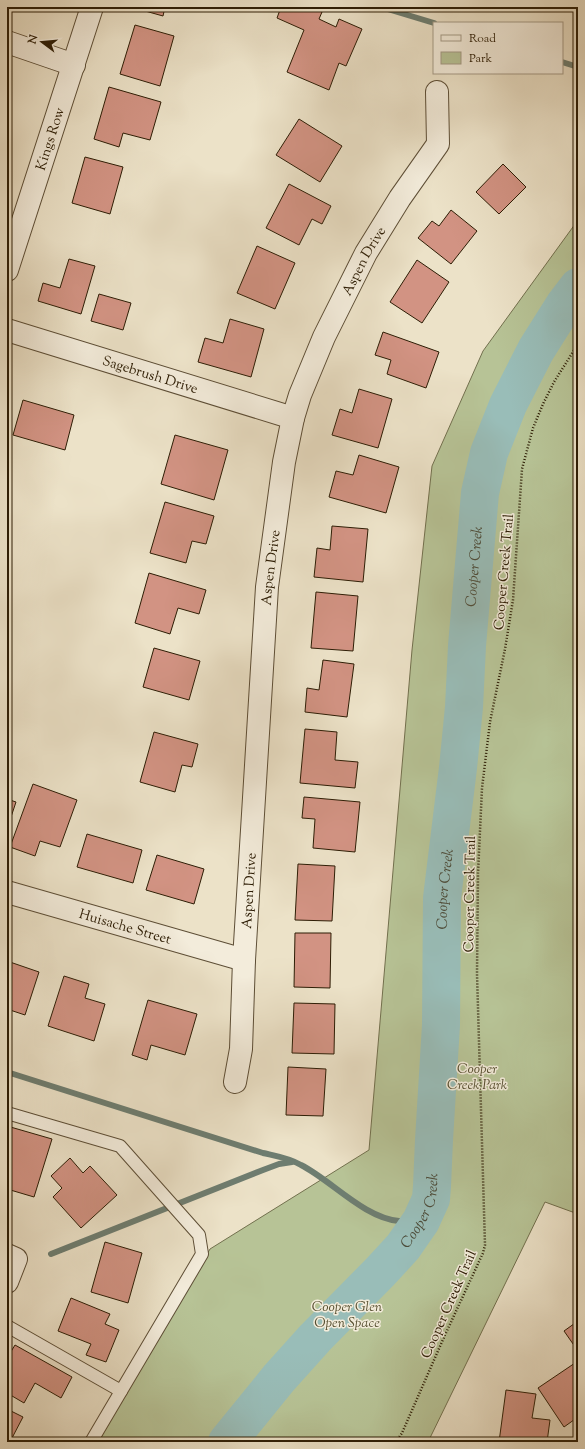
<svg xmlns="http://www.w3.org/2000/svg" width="585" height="1449" font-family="'Sorts Mill Goudy',serif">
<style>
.green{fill:#b7c396;stroke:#72704e}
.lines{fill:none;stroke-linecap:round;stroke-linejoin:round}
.stream{stroke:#6e7d70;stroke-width:6}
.river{stroke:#99bdb8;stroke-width:38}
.building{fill:#d29383;stroke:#2d1d05}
.lane-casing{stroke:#5d4e36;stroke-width:14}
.street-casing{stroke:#5d4e36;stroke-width:24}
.path{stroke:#2d1d05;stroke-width:2.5;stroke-dasharray:1 2;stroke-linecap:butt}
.lane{stroke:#f3ecdb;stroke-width:12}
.street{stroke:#f3ecdb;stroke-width:22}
.labels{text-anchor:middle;stroke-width:3;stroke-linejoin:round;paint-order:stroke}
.street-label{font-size:14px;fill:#2d1d05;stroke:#f3ecdb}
.park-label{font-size:14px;font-style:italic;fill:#564f30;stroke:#f3ecdb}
.water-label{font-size:15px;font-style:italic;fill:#4d4d3b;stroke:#f3ecdb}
</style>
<rect width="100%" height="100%" fill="#ece2c8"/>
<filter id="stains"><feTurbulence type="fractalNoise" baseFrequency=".005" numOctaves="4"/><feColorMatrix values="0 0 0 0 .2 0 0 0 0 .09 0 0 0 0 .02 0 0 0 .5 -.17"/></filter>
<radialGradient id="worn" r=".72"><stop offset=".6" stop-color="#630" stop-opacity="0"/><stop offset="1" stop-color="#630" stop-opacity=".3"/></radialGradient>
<path class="green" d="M578,220V1214L545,1202L428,1442H98L210,1249L369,1150L412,650L432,466L483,351Z"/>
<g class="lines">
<g class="stream">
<path d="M381,7L434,23"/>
<path d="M562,62L578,67"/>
<path d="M7,1072L263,1153C276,1156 289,1158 301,1165C331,1180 364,1218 399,1221C406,1222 414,1221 421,1221"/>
<path d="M51,1254L263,1170L279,1164L292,1162"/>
</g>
<path class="river" id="s1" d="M227,1442L279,1378L315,1338L380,1272L403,1247L421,1221L431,1199L432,1186L434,1140L441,1025L442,898L458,768L464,707L467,646L480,493L489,453L508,405L536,350L565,304L578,287"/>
</g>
<g class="building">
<path d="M26,7H37L36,10Z"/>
<path d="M139,7H165L163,16L138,9Z"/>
<path d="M281,7H310L322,12L319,19L336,27L339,19L362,29L346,66L339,63L329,90L287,72L304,30L277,18Z"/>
<path d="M135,25L174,36L160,86L120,74Z"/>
<path d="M109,87L161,102L150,140L123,133L119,147L94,139Z"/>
<path d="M7,103L10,104L7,115Z"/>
<path d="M299,119L342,146L320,182L276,155Z"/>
<path d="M85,157L123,167L110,214L72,203Z"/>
<path d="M503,164L526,187L499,214L476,192Z"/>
<path d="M289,184L331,206L322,224L312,219L299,245L266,228Z"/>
<path d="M451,210L477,231L451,264L418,238L432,221L439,226Z"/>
<path d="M257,246L295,263L275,309L237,293Z"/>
<path d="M69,259L95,266L81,314L38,301L43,283L60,288Z"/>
<path d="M417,260L449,282L422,323L390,302Z"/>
<path d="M99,294L131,303L123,330L91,321Z"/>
<path d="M230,319L264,329L251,377L198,362L205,338L223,343Z"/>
<path d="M383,332L439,352L426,388L387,374L391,360L375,355Z"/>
<path d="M359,389L392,399L378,448L332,435L340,409L352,413Z"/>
<path d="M23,400L74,415L65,450L13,435Z"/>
<path d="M175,435L228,450L214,500L161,484Z"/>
<path d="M359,455L399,467L386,513L329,497L336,471L353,475Z"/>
<path d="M165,502L214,516L206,544L192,541L186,563L150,553Z"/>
<path d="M332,526L368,529L363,582L314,577L317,548L330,550Z"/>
<path d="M149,573L206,590L199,614L178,608L170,634L135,623Z"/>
<path d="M316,592L358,596L353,651L311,648Z"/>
<path d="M154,648L200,661L189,700L143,687Z"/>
<path d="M323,660L354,664L347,717L305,712L307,688L319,690Z"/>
<path d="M305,729L337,732L335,760L358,762L355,788L300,783Z"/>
<path d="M154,732L198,744L192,767L182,765L175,792L140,782Z"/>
<path d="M33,784L77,800L60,847L40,841L35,856L10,847Z"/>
<path d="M304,797L360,802L355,852L313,848L315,819L302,818Z"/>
<path d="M7,799L16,802L7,829Z"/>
<path d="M87,834L142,850L133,883L77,867Z"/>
<path d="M157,855L204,869L194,904L146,890Z"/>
<path d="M298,864L335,866L332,921L295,920Z"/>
<path d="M295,933H331L330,988L294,987Z"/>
<path d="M7,961L39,972L25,1015L7,1009Z"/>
<path d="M64,976L89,984L85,998L105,1004L94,1041L48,1026Z"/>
<path d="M148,1000L197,1014L185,1055L151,1045L147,1060L132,1055Z"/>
<path d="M294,1003L335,1004L334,1054L292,1053Z"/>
<path d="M288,1067L326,1069L323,1116L286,1115Z"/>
<path d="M7,1126L52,1139L34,1197L7,1189Z"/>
<path d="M70,1158L83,1173L90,1166L117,1195L81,1228L53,1197L62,1188L51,1176Z"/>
<path d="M105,1242L142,1253L128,1303L91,1292Z"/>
<path d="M71,1298L110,1314L105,1324L119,1330L106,1362L86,1355L91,1344L58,1331Z"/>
<path d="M578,1321V1351L564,1331Z"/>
<path d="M15,1345L72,1377L61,1398L35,1383L24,1403L7,1393V1358Z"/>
<path d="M575,1363L578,1368V1402L576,1403L578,1407V1417L564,1427L538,1388Z"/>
<path d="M506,1390L536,1394L532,1418L550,1420L547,1442H499Z"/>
<path d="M7,1409L23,1417L12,1438L20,1442H7Z"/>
</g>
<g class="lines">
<g class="lane-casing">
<g id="lane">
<path d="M7,1113L120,1146L199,1235L202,1254L91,1442"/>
<path d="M7,1326L121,1391"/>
</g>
</g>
<g class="street-casing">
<g id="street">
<path d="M7,42L74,65"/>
<path id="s2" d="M7,270L92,7"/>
<path id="s3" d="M7,330L293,418"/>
<path id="s4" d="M7,892L244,960"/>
<path id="s5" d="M235,1082L241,1049L244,960L267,587L284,462L293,418L300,395L324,337L366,253L400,198L438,144L437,92"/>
<path d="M7,1255L16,1259L7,1282"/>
</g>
</g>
<path class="path" d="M396,1442L402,1433L445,1335L483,1253L485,1245L477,974L478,873L482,788L490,722L505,649L513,600L522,469L533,428L543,404L554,382L578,344"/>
<use href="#lane" class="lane"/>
<use href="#street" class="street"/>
</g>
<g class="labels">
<g class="street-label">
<text dy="5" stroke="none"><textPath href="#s2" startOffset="138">Kings Row</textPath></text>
<text dy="5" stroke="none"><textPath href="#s5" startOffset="840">Aspen Drive</textPath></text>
<text dy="5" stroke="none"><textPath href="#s3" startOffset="150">Sagebrush Drive</textPath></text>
<text dy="5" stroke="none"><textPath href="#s5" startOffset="516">Aspen Drive</textPath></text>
<text transform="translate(503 572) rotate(-85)" y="5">Cooper Creek Trail</text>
<text dy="5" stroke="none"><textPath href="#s5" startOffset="192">Aspen Drive</textPath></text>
<text transform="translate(469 894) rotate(-89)" y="5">Cooper Creek Trail</text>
<text dy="5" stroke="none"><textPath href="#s4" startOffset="123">Huisache Street</textPath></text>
<text transform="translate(448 1304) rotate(-66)" y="5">Cooper Creek Trail</text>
</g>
<g class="park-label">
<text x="477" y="1073">Cooper<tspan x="477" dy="16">Creek Park</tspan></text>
<text x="347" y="1311">Cooper Glen<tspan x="347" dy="16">Open Space</tspan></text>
</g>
<g class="water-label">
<text dy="5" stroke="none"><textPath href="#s1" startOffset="953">Cooper Creek</textPath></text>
<text dy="5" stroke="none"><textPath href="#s1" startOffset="629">Cooper Creek</textPath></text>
<text dy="5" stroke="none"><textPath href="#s1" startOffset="304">Cooper Creek</textPath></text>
</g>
</g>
<rect width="585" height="1449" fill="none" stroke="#ece2c8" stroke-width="24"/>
<rect x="8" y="8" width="569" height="1433" fill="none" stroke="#2d1d05" stroke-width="2"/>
<rect x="12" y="12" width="561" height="1425" fill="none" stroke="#2d1d05"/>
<rect x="433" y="22" width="130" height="52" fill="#f3ecdb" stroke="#a49985"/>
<rect x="441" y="35" width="20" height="6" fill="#f3ecdb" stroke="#a49985"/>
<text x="469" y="42" font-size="12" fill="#2d1d05">Road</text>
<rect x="441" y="52" width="20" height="12" fill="#b7c396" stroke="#a49985"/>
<text x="469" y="62" font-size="12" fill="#2d1d05">Park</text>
<g transform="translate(42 42) rotate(286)" stroke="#f3ecdb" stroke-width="3" paint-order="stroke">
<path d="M0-3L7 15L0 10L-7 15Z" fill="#2d1d05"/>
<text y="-6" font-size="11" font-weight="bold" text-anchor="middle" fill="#2d1d05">N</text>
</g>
<rect width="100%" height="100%" filter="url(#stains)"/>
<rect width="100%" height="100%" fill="url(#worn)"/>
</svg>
